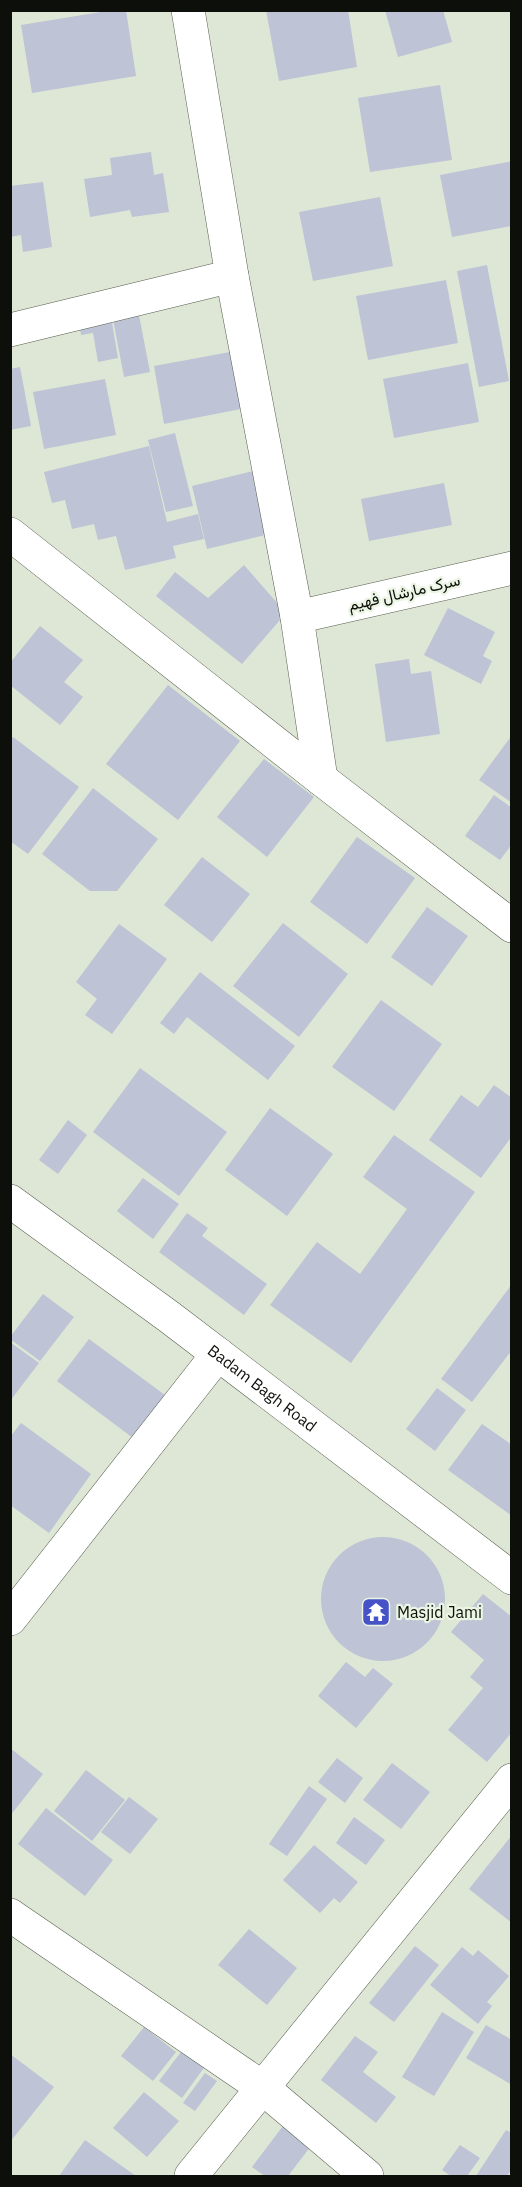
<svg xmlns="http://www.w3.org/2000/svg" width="522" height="2187" font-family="'IBM Plex Sans',Vazirmatn,sans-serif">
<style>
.building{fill:#bec3d6}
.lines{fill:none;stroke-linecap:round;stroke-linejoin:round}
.street-casing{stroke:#575f50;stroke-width:34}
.primary-casing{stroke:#575f50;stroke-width:34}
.street{stroke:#fff;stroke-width:33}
.primary{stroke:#fff;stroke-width:33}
.labels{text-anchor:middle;stroke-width:4.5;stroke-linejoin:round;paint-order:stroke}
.street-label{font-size:16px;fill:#0d100a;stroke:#ebf5e3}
.poi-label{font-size:16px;fill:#0d100a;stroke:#ebf5e3;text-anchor:start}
</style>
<rect width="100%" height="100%" fill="#dee7d5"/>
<g class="building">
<path d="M113,10H126L136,76L32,93L21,25Z"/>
<path d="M266,10H348L357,67L279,81Z"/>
<path d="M385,10H443L452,42L398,57Z"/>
<path d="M440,85L452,160L370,172L358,98Z"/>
<path d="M151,152L154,175L163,173L169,212L132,217L130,210L90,217L84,179L112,175L110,158Z"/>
<path d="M512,161V226L452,237L440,175Z"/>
<path d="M43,182L52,247L23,252L21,235L10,237V186Z"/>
<path d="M380,197L393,266L313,281L299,212Z"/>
<path d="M487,265L509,381L479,387L457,271Z"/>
<path d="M446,280L458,343L368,360L356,296Z"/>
<path d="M137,305L150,372L124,377L111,309Z"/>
<path d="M110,311L118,358L98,362L93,333L81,335L78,317Z"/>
<path d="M230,352L241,409L164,424L154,366Z"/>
<path d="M468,363L479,422L394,438L383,379Z"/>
<path d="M20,367L31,426L10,430V369Z"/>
<path d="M105,379L116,435L44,449L33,392Z"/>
<path d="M175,433L193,506L166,512L148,440Z"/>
<path d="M149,446L167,522L198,514L204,539L173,546L176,558L125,570L116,536L98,540L94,524L72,529L65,500L52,503L44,472Z"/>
<path d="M253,471L269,534L207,549L192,486Z"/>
<path d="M444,483L452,525L369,541L361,499Z"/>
<path d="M244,565L286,613L242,664L156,596L175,572L208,598Z"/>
<path d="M448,608L495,632L483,656L492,661L481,684L424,655Z"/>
<path d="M40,626L83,660L64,682L83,697L60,725L10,685V663Z"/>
<path d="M409,659L411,674L431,671L440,734L386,742L375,664Z"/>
<path d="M168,685L240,741L178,820L106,764Z"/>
<path d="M512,735V803L479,780Z"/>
<path d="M13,737L79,787L28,854L10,841V741Z"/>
<path d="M264,759L314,797L267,857L217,817Z"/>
<path d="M93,788L158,839L117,891H90L42,854Z"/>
<path d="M494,795L512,808V844L500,860L465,836Z"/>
<path d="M357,837L415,878L367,944L310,902Z"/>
<path d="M202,857L250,894L212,942L164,905Z"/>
<path d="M427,907L468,936L432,986L391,957Z"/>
<path d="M283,923L348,974L299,1037L233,986Z"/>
<path d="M119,924L167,959L112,1034L85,1015L97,999L76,982Z"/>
<path d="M200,972L295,1046L268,1080L187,1017L174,1034L160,1023Z"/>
<path d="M381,1000L442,1044L394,1111L332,1067Z"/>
<path d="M140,1068L227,1132L179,1196L93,1132Z"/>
<path d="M494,1085L512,1098V1136L481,1178L429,1140L461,1095L478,1107Z"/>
<path d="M270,1108L333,1154L287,1216L225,1170Z"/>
<path d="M68,1120L87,1135L58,1174L39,1160Z"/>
<path d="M394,1135L475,1192L351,1363L270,1305L317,1242L360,1274L407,1209L363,1177Z"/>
<path d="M143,1178L179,1204L153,1239L117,1211Z"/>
<path d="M187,1213L208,1228L202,1236L267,1284L244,1315L159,1252Z"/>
<path d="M512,1284V1350L472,1402L441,1379Z"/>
<path d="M43,1294L74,1317L40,1361L10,1339V1337Z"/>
<path d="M89,1339L169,1398L137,1441L57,1381Z"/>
<path d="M10,1342L39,1363L10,1401Z"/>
<path d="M437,1388L466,1410L435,1451L406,1429Z"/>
<path d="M21,1423L91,1474L49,1533L10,1505V1437Z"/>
<path d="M482,1424L512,1445V1516L448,1470Z"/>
<circle cx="383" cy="1599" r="62"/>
<path d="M483,1594L512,1617V1732L487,1762L448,1730L483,1688L470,1677L484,1660L451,1632Z"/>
<path d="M346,1662L365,1677L373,1668L393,1684L356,1728L318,1696Z"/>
<path d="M10,1748L43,1774L10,1816Z"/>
<path d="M337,1758L363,1778L345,1803L318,1782Z"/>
<path d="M392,1763L430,1792L401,1829L363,1800Z"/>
<path d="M86,1770L125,1800L92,1841L54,1811Z"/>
<path d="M309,1786L327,1799L287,1856L269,1844Z"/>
<path d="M129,1797L158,1819L130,1854L101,1832Z"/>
<path d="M46,1808L113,1860L85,1896L18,1844Z"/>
<path d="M354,1817L385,1840L366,1865L336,1843Z"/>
<path d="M512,1835V1923L469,1889Z"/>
<path d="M314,1845L358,1882L340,1903L334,1898L320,1913L283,1880Z"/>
<path d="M249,1929L297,1968L267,2005L218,1965Z"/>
<path d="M415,1946L439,1965L394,2022L369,2003Z"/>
<path d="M462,1947L473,1956L478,1950L509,1976L487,2002L492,2006L478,2024L430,1985Z"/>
<path d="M442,2012L474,2032L434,2096L402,2077Z"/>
<path d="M486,2025L512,2040V2085L466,2058Z"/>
<path d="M144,2027L176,2052L153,2081L121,2056Z"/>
<path d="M355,2036L378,2052L363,2072L396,2097L376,2123L321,2080Z"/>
<path d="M184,2048L206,2065L182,2098L159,2081Z"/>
<path d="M10,2054L54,2087L10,2142Z"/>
<path d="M205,2073L217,2081L195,2111L183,2103Z"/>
<path d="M144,2092L179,2121L147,2157L113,2128Z"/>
<path d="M283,2126L311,2146L288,2176H265L252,2167Z"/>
<path d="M506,2130L512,2133V2169L507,2176H476Z"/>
<path d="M85,2140L136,2176H59Z"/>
<path d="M460,2145L480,2158L467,2176H451L442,2170Z"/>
</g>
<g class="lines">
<g class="street-casing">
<g id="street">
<path d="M188,10L232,276L297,617L321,779"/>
<path d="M10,330L232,276"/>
<path d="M10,534L321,779L512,926"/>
<path d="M297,617L512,568"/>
<path d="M10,1619L218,1354"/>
<path d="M10,1915L263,2088L367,2176"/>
<path d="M191,2176L512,1780"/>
</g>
</g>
<g class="primary-casing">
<g id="primary">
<path id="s1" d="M10,1201L168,1316L512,1578"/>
</g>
</g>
<use href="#street" class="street"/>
<use href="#primary" class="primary"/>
</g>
<defs>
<g id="temple-square" transform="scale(1.5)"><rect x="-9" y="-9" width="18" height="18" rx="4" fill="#4553c7" stroke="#ebf5e3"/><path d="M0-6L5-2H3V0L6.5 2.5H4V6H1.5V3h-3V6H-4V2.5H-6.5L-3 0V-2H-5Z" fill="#fff"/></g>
</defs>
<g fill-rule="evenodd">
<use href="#temple-square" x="376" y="1612"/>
</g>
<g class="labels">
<g class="street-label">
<text transform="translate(404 592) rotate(-13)" y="6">سرک مارشال فهیم</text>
<text dy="6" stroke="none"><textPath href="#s1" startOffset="314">Badam Bagh Road</textPath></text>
</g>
<g class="poi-label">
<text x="397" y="1618">Masjid Jami</text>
</g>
</g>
<rect width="522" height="2187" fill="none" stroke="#0d100a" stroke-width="24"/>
</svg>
